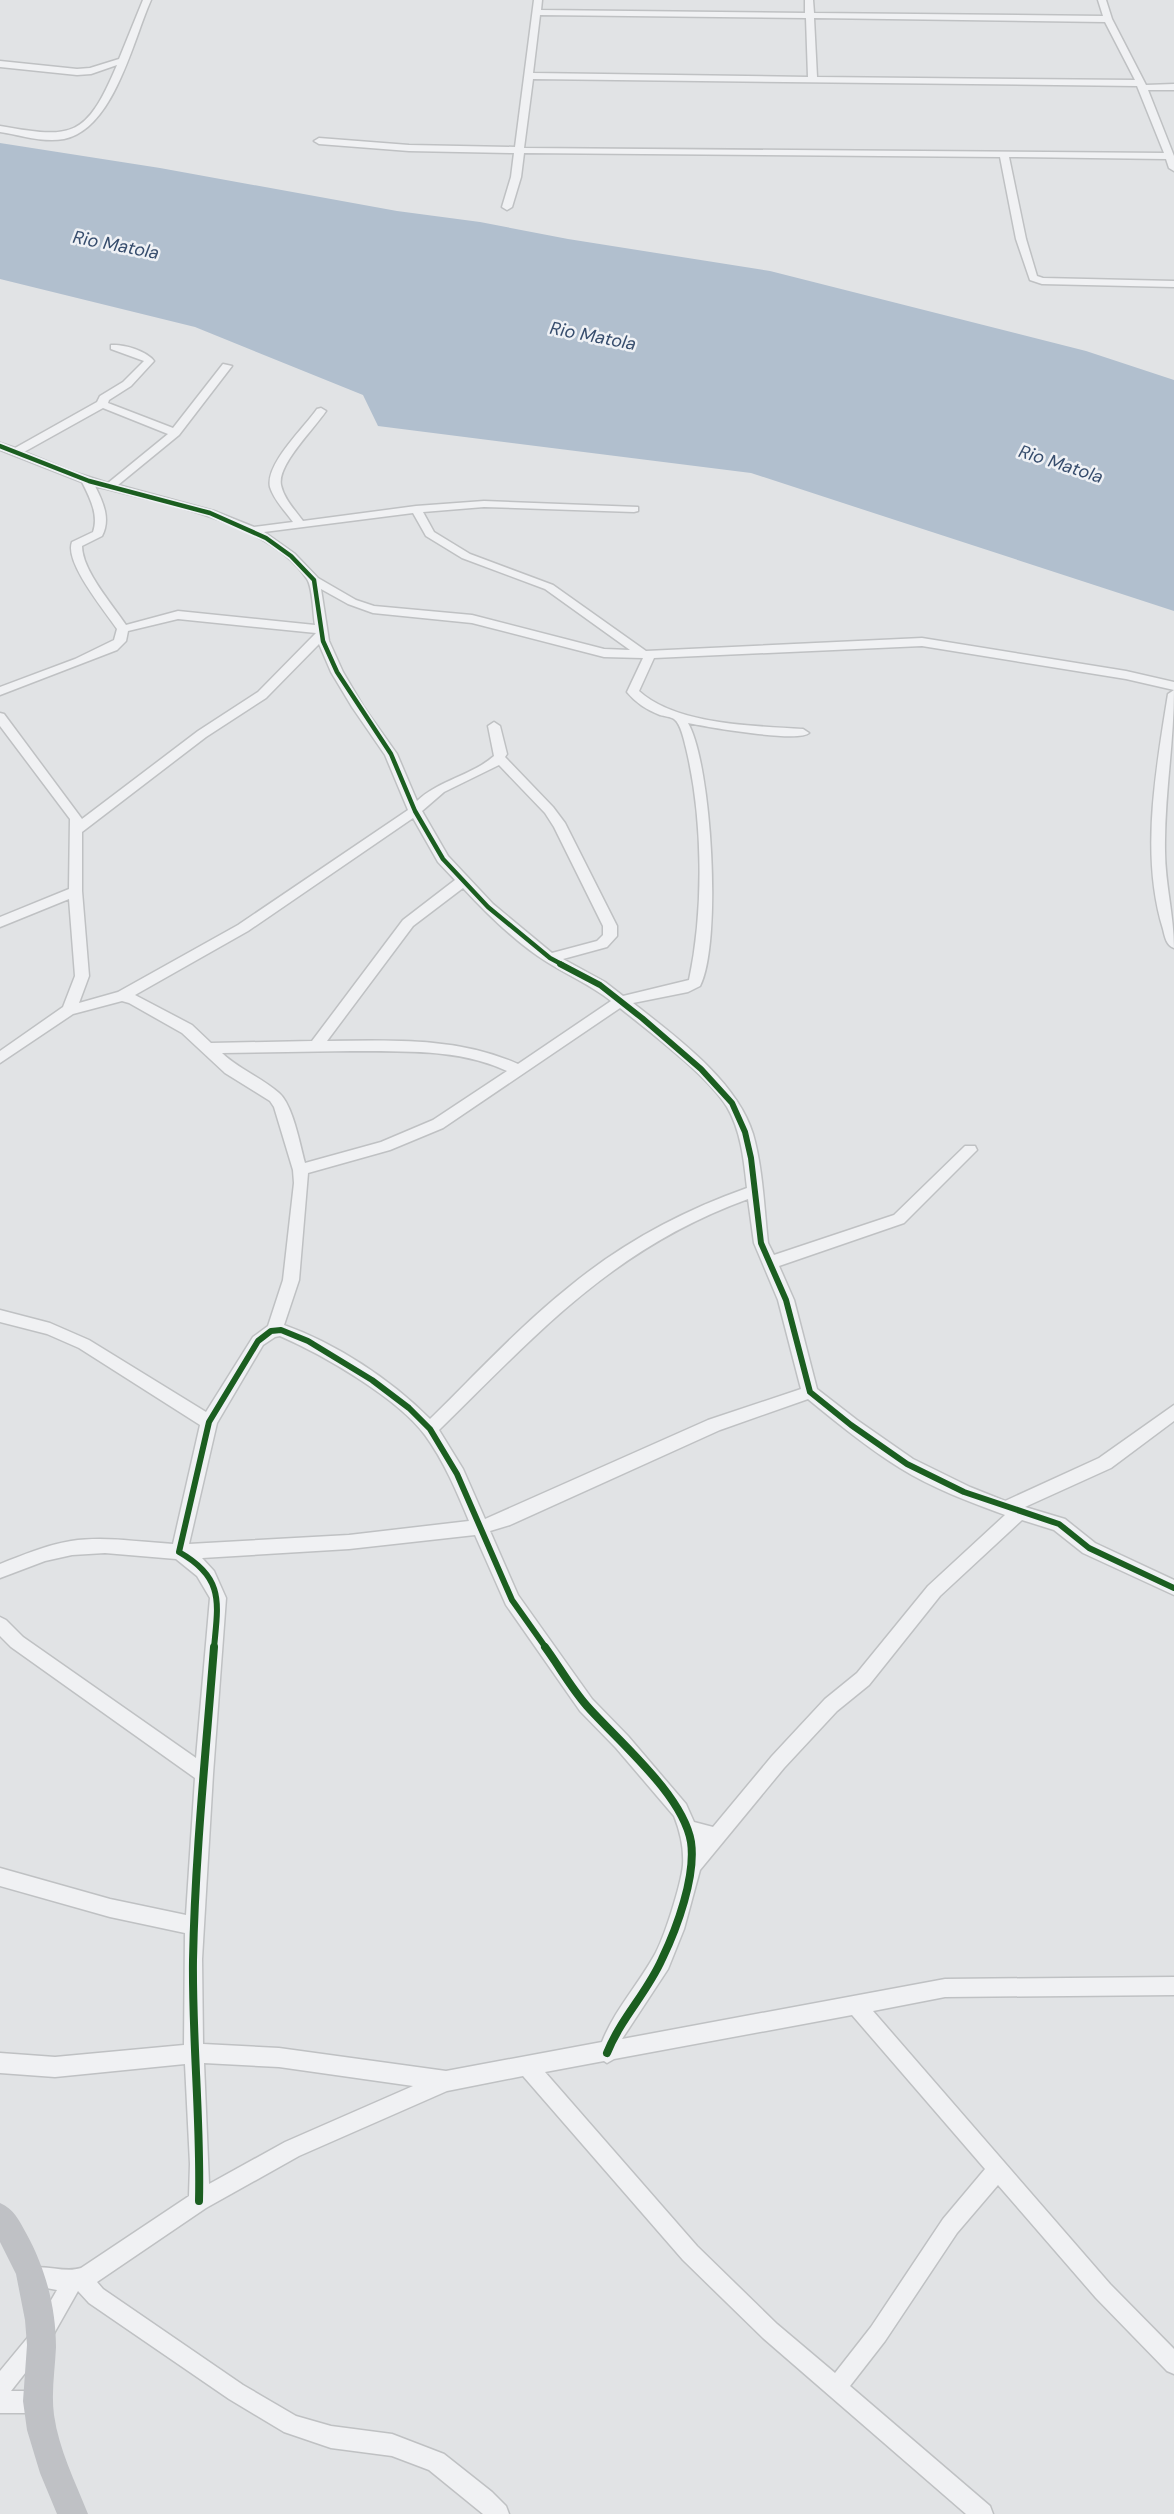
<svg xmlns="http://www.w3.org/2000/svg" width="1174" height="2514" font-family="'DM Sans',sans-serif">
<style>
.water{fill:#b1bfce}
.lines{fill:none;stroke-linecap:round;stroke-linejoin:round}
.street-casing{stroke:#bfc1c3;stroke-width:3}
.street{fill:#f0f1f3;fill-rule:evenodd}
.secondary{fill:#bfc1c5;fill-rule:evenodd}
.cycleway-far2-casing{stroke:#eff1f5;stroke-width:8}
.cycleway-far1-casing{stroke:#eff1f5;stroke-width:10}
.cycleway-casing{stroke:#eff1f5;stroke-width:11}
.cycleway-far2{stroke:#1b5e20;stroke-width:4.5}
.cycleway-far1{stroke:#1b5e20;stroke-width:6}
.cycleway{stroke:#1b5e20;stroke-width:8}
.labels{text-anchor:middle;stroke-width:5;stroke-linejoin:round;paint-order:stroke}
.far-water-label{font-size:18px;font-style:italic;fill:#374d6d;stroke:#eff1f5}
</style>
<rect width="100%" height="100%" fill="#e1e3e5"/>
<path class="water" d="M0,143L160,168L397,211L480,222L568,239L770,271L1086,351L1174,380V611L751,473L378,426L363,395L195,327L0,279Z"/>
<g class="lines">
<g class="street-casing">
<g id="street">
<path d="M143,0H151C133,40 114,129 64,139C43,143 20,135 0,132V126C73,139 86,138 117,65L91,74L77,75L0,67V61L77,69L90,68L119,59Z"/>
<path d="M534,0H542L541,10L805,13V0H813L814,13L1103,16L1098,0H1106L1112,19L1146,85L1174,84V90H1148L1174,156V171L1169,168L1166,159L1009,157L1026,239L1037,276L1043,278L1174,281V287L1042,284L1030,280L1016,239L1000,157L524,153L521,177L512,207L507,210L502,207L511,177L514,153L409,151L319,144L314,141L319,138L409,145L515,147ZM540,15L806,18L808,77L533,73ZM814,18L1105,22L1135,80L817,77ZM533,79L1137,86L1164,153L524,148Z"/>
<path d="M111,345C124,344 147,351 154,361L131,386L109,400L108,403L173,428L223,364L232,366L179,435L118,485L214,511L254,527L293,522C285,511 274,500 270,487C265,464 304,428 317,409L321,408L326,411C314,429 277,465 281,485C284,499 295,510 303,521L416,506L484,501L638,507V511L634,512L484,507L423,512L434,532L470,554L553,585L646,651L922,638L1126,671L1174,682V690L1126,679L922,646L654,658L639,691C676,725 755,726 803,729L809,733C799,743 707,727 688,723C712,765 722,944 700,986L688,992L633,1003C675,1036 737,1081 753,1134C763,1169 764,1207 768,1243L774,1255L894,1215L965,1146H975L977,1150L904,1223L779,1266L794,1300L817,1389L857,1420L913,1459L970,1487L1005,1501L1099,1458L1174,1405V1421L1111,1468L1025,1507L1065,1519L1095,1543L1174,1580V1595L1083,1553L1054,1530L1022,1520L940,1596L869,1685L837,1711L784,1768L700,1870L684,1929L668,1969L622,2039L945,1979L1174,1977V1995L945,1997L873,2011L1110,2284L1174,2349V2374L1167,2371L1096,2298L998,2185L957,2233L885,2341L850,2386L990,2506L993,2514H966L763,2338L683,2260L523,2076L447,2091L299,2156L206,2208L97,2282L103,2289L243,2385L296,2416L331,2426L392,2434L444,2454L492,2492L506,2506L509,2514H483L429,2470L392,2456L331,2448L284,2432L229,2399L89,2303L78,2291L48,2344L11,2391H38L45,2395L49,2402L45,2409L38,2413H0V2371L34,2330L57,2290L25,2284L22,2277L25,2270C43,2262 63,2274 81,2268L189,2196L190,2164L185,2064L55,2077L0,2073V2053L55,2057L184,2045L185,1933L110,1917L0,1886V1868L110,1899L186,1915L195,1778L11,1647L0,1636V1617L6,1620L23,1637L196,1758L210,1598L197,1576L176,1559L105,1553L72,1555L45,1561L0,1578V1564C23,1555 46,1545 71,1541C104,1536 139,1542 173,1544L200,1425L79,1348L47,1334L0,1322V1310L50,1323L89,1340L206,1412L253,1337L268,1326L283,1280L294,1183L293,1170L274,1107L270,1101L225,1073L182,1033L129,1003L122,1001L73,1014L0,1063V1051L63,1007L75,976L69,899L0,927V917L69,889L70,819L0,726V713L4,714L82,819L198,731L258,692L316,633L178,619L128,631L126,641L117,650L0,695V687L75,659L114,640L117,629C105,611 64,562 72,542L93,532C99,515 90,498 82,482L0,450V443L15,448L97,402L100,396L123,382L144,361L111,349ZM103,408L168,434L108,483L70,471L24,452ZM95,486C159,503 268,520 307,579C313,588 313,614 315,625L178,611L126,625C112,604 82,570 82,546L102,536C111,519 103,502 95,486ZM413,513L426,536L462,558L545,589L630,650L604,649L472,615L374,606L356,600L318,578L295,554L264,532ZM321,589L348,604L373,613L472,623L604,657L643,658L627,692C636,703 647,710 660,715C664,716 671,717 674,719C681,724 684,740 686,748C703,818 704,910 689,980L623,996L605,982L563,959L607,947L617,936V926L565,823L553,807L505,757L507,754L500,726L494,722L488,726L494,756C471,776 439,780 417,801L397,754L363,706L343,672L329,641ZM319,644L331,672L352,707L385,755L408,810L238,925L118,992L79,1003L89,976L82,891V832L206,737L266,698ZM499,765L545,813L554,827L603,926V935L597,941L552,953L493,904L448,856L422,811L444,792ZM413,818L438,862L455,880L403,920L312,1041L211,1043L192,1025L135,995L248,931ZM463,888C486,913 519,945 547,962C569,976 591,985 611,1001L518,1064C458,1037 391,1040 327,1041L413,926ZM620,1008C650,1032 708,1076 727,1107C741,1131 744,1160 747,1188C682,1211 622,1243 569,1287C519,1327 476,1374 430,1419C390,1379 337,1344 284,1325L299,1280L308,1173L390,1150L443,1128ZM351,1051C404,1052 458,1048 507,1071L433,1120L381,1142L305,1163C300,1145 293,1105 279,1093C262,1078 239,1069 222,1053ZM748,1199L754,1243L778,1300L801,1389L708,1420L485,1519L463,1469L439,1430C538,1333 613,1248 748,1199ZM280,1336C322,1354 398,1398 425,1435C444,1461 457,1492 469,1521L349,1535L189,1544L217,1423L263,1345L275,1337ZM808,1399C837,1423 868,1448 900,1468C932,1488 970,1502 1005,1515L928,1586L857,1673L825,1699L772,1756L713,1827L694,1822L686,1804L628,1736L592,1699L518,1595L490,1531L510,1525L720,1430ZM475,1535L506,1605L580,1711L616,1748L674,1816C680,1831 684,1848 683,1865C681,1885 664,1939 654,1956C637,1986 614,2011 602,2042L446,2071L279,2048L203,2044L202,1959L213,1774L226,1598L214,1571L202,1558L349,1549ZM852,2015L985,2169L943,2219L871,2327L835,2373L777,2324L697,2246L545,2072L604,2061L607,2063L614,2059ZM204,2063L279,2067L413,2086L285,2142L209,2184Z"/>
<path d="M1174,690C1174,744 1164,797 1165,851C1165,884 1174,915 1174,948C1166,945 1165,937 1163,929C1140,855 1156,769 1168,694Z"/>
</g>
</g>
<use href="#street" class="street"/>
<path class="secondary" d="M0,2203C14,2209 19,2220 26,2233C45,2267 56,2307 56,2347C55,2370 51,2392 54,2415C59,2450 75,2481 88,2514H57L40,2473L27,2430L23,2401L27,2345L25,2320L16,2274L0,2242Z"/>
<g class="cycleway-far2-casing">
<path id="cycleway-far2" d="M0,446L89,481L210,513L266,538L291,556L314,580L323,641L337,672L391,754L415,811L443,859L488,907L550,958L563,965"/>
</g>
<g class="cycleway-far1-casing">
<g id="cycleway-far1">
<path d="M560,964L600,985L642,1018L701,1069L732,1103L745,1132L751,1158L761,1243L786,1300L810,1392L851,1425L907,1464L964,1492L1059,1524L1089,1548L1174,1588"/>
<path d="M214,1648C218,1603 225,1578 179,1552L209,1422L258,1341L271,1331L281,1330L308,1341L372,1380L409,1408L430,1429L457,1474L512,1600L546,1648"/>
</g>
</g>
<g class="cycleway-casing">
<g id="cycleway">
<path d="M545,1647C559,1666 571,1688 587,1706C619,1742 683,1795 691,1842C696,1876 677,1928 662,1959C647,1993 621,2018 607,2053"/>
<path d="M199,2201C201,2121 192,2041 193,1960C195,1856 206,1751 214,1647"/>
</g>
</g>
<use href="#cycleway-far2" class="cycleway-far2"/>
<use href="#cycleway-far1" class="cycleway-far1"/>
<use href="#cycleway" class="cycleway"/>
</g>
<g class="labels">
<g class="far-water-label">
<text transform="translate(116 245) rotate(11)" y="6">Rio Matola</text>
<text transform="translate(593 336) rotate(11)" y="6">Rio Matola</text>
<text transform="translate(1061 464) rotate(18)" y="6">Rio Matola</text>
</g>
</g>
</svg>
